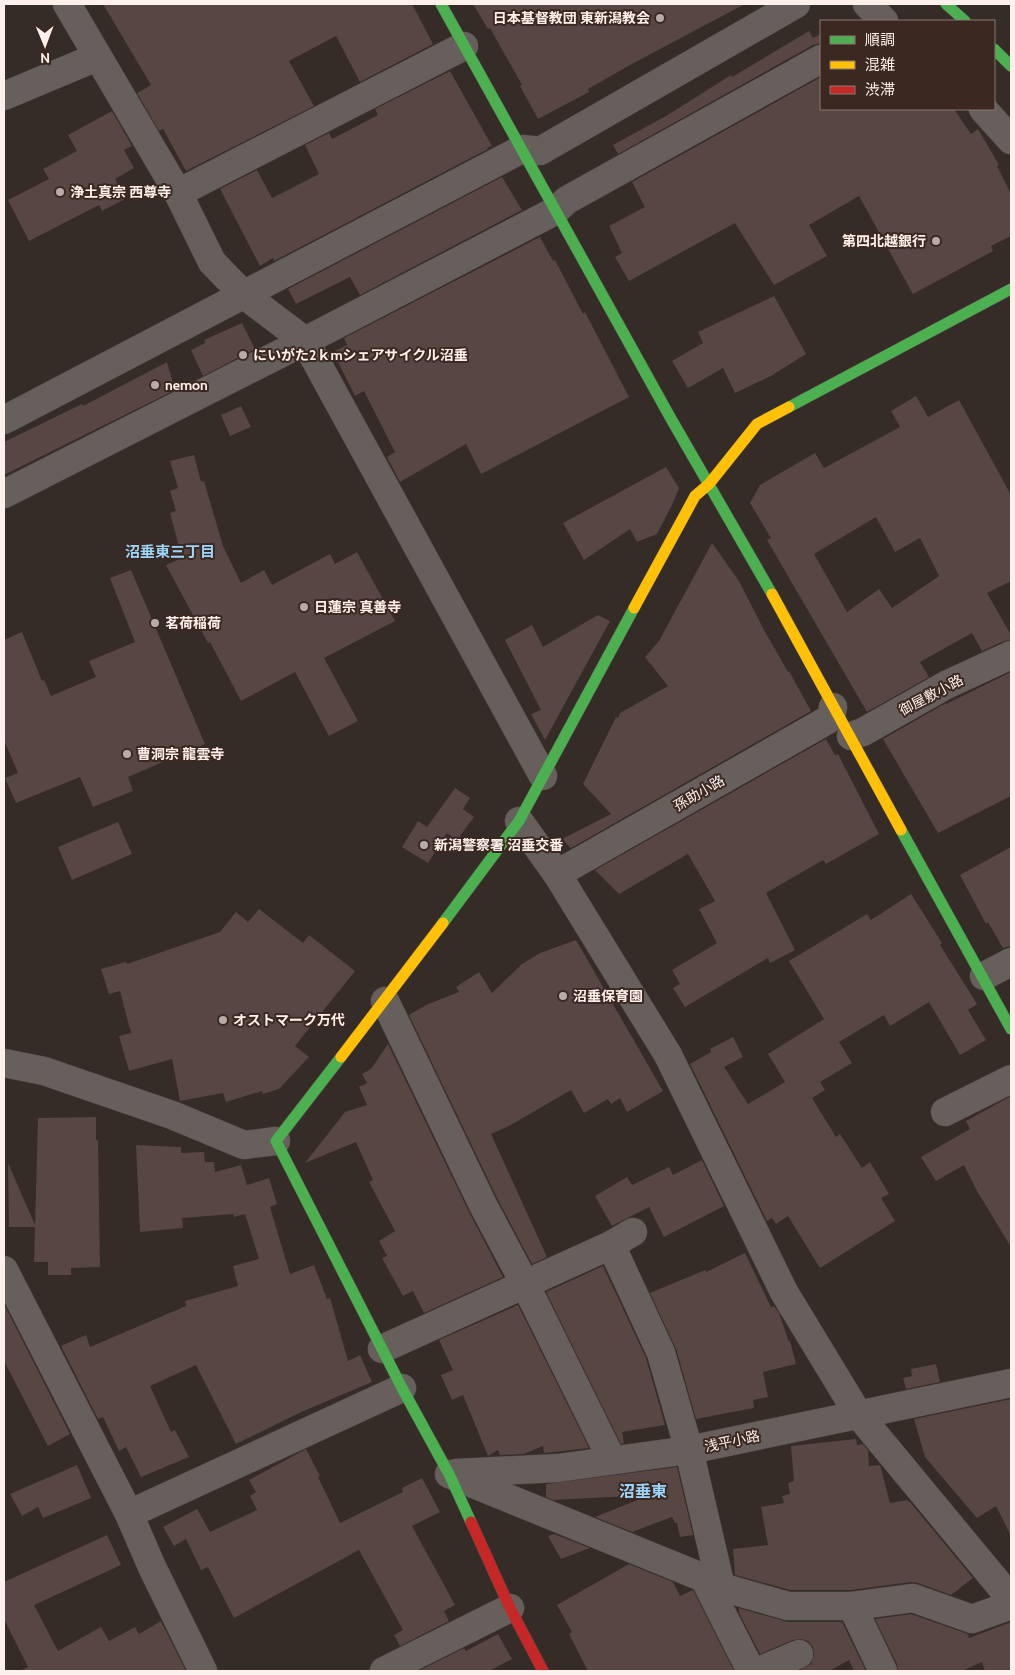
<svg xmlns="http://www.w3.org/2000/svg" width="1015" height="1675" font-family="Cabin,'Noto Sans JP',sans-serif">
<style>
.building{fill:#574642;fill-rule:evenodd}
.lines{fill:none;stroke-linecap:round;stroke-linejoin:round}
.street-casing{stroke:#514845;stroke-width:29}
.fast-casing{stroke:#514845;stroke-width:12}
.slow-casing{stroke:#514845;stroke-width:12}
.jam-casing{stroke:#514845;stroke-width:12}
.street{stroke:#675f5c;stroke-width:28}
.fast{stroke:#4caf50;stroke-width:11}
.slow{stroke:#ffc107;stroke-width:11}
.jam{stroke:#c62828;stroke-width:11}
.poi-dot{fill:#b8aca7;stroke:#3b2821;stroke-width:2}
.labels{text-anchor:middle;stroke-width:4;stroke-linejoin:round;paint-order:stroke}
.poi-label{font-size:14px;font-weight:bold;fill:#fef1ec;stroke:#3b2821;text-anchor:start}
.street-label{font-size:14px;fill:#fef1ec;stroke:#3b2821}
.neighbourhood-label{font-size:15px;font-weight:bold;fill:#9ad6fb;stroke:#3b2821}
.quarter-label{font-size:16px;font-weight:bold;fill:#9ad6fb;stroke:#3b2821}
</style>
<rect width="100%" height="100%" fill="#352b27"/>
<g class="building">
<path d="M103,4H412L433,44L360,82L336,36L289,61L314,106L186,171L163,129L159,131L137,93L151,85Z"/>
<path d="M473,4H745L630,65L588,89L589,92L538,119L520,86L522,85L490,28L488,29Z"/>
<path d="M809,31L813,38L821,34V43L813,45L618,154L613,145L666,116L731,75L732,77Z"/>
<path d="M450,71L492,146L487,148L488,149L274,261L273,258L260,266L220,189L257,170L272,198L319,174L305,145L329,133L332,139L378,115L375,109Z"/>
<path d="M821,77V109H954L971,134L978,129L999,165L997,166L1011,194V236L991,246L993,251L913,294L859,196L809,225L827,256L774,285L735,223L629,281L615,257L622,253L609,226L645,207L632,182Z"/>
<path d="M112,111L132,146L124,150L134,168L115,179L125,199L102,211L99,205L29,241L8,200L49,179L43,169L77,151L68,135Z"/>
<path d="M502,177L522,210L360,295L350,277L296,304L288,289Z"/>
<path d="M540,237L553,261L555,260L583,314L585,312L629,397L481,474L466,444L400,482L387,457L395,452L364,391L355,396L333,352L347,345L344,338Z"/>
<path d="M774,296L806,354L771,376L735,393L723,368L688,388L672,361L703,343L698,332Z"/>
<path d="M242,323L255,349L203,376L191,350L205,343L204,340Z"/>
<path d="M167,362L175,390L4,475V442L82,404L83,406Z"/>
<path d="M916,396L928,417L959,400L1011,495V581L987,593L1011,635V640L1004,641L982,651L972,633L920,662L929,677L867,712L767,540L771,538L750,503L760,485L815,453L824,468L900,427L891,411ZM876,517L895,552L920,538L939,576L892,608L879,589L847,612L814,554Z"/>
<path d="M241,406L251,427L230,436L221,415Z"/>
<path d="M194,455L201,482L204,481L223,546L241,583L264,570L272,585L330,554L335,564L357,552L395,621L324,658L358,721L329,736L295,672L241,701L210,642L208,643L166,565L182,558L170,513L176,511L170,491L178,488L170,461Z"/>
<path d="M666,467L679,488L673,503L657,534L637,542L630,529L584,560L563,523Z"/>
<path d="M712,543L739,581L764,630L788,672L789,671L811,711L571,848L562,839L611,814L583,784L616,717L618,718L620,713L668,686L645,657L659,641Z"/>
<path d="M131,570L205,744L128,777L133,791L93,807L80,777L16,803L5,778L18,773L4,740V640L22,632L42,681L44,680L51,696L96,677L89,661L135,642L110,578Z"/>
<path d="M598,615L610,621L545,740L531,714L541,710L505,640L532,625L543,647Z"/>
<path d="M1011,672V796L938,833L883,739L946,703V704Z"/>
<path d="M826,739L835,755L838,754L879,834L826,864L823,860L766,893L795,950L770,963L768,958L685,1007L673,988L680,984L672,970L717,943L699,909L715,901L688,854L619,894L595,870Z"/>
<path d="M455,788L470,798L463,809L474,817L457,840L447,833L428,863L402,847L418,821L427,827Z"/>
<path d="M118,822L132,854L72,880L58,847Z"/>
<path d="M1011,847V946L1003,948L988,922L986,924L960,875Z"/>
<path d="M911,894L942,943L940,945L977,1004L968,1010L986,1040L960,1055L929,1002L890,1026L884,1015L839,1042L852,1063L820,1082L825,1090L812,1098L836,1137L840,1134L862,1168L870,1162L889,1194L881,1198L895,1221L820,1268L788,1216L776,1224L772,1218L767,1221L690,1064L711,1052L710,1049L733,1037L743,1057L724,1067L748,1104L785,1082L768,1054L824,1019L789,961L867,914L871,920Z"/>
<path d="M259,909L303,943L309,935L355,971L295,1046L309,1057L279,1089L263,1094L262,1091L226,1102L223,1093L180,1101L172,1059L129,1071L119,1036L131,1033L120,991L109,994L101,969L126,962L127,964L220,932L236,912L248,922Z"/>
<path d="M576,940L663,1091L627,1112L620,1098L611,1104L608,1099L584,1113L571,1090L509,1126L491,1134L547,1257L532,1264L497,1198L409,1015L426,1005L459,992L456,987L479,972L492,993L522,964L540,953Z"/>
<path d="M388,1044L469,1212L503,1277L424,1313L413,1291L403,1296L382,1258L387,1256L379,1241L395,1231L369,1182L373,1180L356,1142L305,1163L345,1112L367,1105L359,1087L367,1083L362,1074L371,1069Z"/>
<path d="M1011,1096V1247L977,1191L964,1165L936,1181L921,1157L970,1129L966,1121Z"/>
<path d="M96,1117V1140H98L100,1267L71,1268V1275H48V1262H34L35,1227H9L8,1163L35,1225L38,1118Z"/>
<path d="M136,1145L181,1147V1153L204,1152L205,1162H214L215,1172L241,1165L247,1185L269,1178L277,1204L270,1207L290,1274L314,1265L327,1299L330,1298L348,1361L360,1355L372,1382L299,1413L236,1444L196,1365L150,1386L171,1432L175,1430L189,1457L141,1477L126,1447L119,1451L103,1417L98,1419L61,1346L86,1335L90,1347L186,1306L185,1301L238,1286L233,1266L259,1259L245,1214L234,1217L233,1214L182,1218L183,1228L140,1232Z"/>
<path d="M702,1160L724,1206L664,1237L649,1207L612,1226L595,1196L627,1177L632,1185L669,1167L673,1175Z"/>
<path d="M745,1253L771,1307L774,1306L779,1313L789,1342L790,1341L796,1364L763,1372L768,1397L753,1400L754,1408L696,1419L676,1349L650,1293L705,1270L706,1272Z"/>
<path d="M603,1266L646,1358L665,1425L622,1432L624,1443L621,1444L546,1292Z"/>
<path d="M4,1304L70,1434L48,1446L4,1361Z"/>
<path d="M518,1305L589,1448L544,1453L543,1446L524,1454L500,1455L498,1450L488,1456L463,1395L452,1400L441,1375L453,1370L439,1340Z"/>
<path d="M936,1364L940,1382L906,1389L903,1378L912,1376L911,1369Z"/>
<path d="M1011,1399V1536L996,1506L977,1518L925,1457L914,1419Z"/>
<path d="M856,1439L857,1445L863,1444L868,1450L869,1466L880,1465L890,1503L907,1500L910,1502L973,1578L951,1595L918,1583L911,1582L851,1590H790L735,1575L733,1549L768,1545L761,1507L784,1503L782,1496L790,1494L788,1483L794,1481L791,1446Z"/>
<path d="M306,1449L320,1476L318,1477L340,1523L403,1492L402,1488L422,1478L440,1512L412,1526L455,1605L444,1611L449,1621L400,1646L394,1635L403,1630L359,1550L234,1618L208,1567L201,1570L186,1539L174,1546L163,1527L197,1509L210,1532L257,1510L250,1496L256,1492L249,1480Z"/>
<path d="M77,1465L91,1498L43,1518L38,1507L22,1516L10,1494Z"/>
<path d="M677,1467L693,1535L680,1537L677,1523H675L672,1517L632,1532L595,1517L650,1495L553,1500L546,1497V1484Z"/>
<path d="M554,1534L590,1548L561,1559L548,1536Z"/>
<path d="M107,1535L121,1565L34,1605L58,1651L101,1627L109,1641L135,1627L139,1634L161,1621L186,1671H20L28,1667L4,1619V1582Z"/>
<path d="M629,1564L673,1582L680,1596L693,1590L734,1671H588L569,1634L572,1632L557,1605Z"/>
<path d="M739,1608L788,1622H842L866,1671H854L849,1660L829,1671H798L811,1664L814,1655L813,1647L808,1641L801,1639L793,1640L760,1654L739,1613Z"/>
<path d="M911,1614L968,1634L969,1638L1011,1622V1671H985L982,1662L962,1671H898L897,1664L875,1619Z"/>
<path d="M498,1634L512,1659L489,1671H418L464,1648L466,1651Z"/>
</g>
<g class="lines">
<g class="street-casing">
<g id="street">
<path d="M67,4L178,193L212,262L243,294L305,341L543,776"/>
<path d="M867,4L884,21"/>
<path d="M4,96L97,57"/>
<path d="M983,109L1011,140"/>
<path d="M178,193L464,46"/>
<path d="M4,420L522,149L540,151L796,4"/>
<path d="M4,494L305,341L555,211L567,200L821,59"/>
<path d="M851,736L863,732L946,685L1011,655"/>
<path d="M519,821L557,874L668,1055L784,1292L858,1414L1011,1599"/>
<path d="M557,874L831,718L833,707"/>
<path d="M984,976L1011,962"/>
<path d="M385,1001L483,1205L525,1284L612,1460"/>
<path d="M4,1063L44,1071L172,1115L244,1145L276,1141"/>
<path d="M945,1112L1011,1079"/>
<path d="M611,1245L661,1353L689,1450L721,1587"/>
<path d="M4,1270L129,1514L152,1567L203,1671"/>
<path d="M382,1349L611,1245L633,1232"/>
<path d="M456,1473L558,1468L689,1450L1011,1383"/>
<path d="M449,1474L704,1578L721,1587L788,1606H852L913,1598L972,1619L1011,1605"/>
<path d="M129,1514L402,1388"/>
<path d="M704,1578L751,1671"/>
<path d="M852,1606L883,1671"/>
<path d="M384,1671L510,1608"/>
<path d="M759,1671L799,1654"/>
</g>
</g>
<g class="fast-casing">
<g id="fast">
<path d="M441,4L670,417L772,594"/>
<path d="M946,4L965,21"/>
<path d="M994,49L1011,66"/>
<path d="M789,407L1011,289"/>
<path d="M901,830L1011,1029"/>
<path d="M443,923L519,821L634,608"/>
<path d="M341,1057L276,1141L402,1388L449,1474L471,1522"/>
</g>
</g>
<g class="slow-casing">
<g id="slow">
<path d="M772,594L901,830"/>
<path d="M634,608L695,496L709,484L757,424L789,407"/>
<path d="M341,1057L443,923"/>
</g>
</g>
<g class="jam-casing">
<path id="jam" d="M471,1522L510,1608L543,1671"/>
</g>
<use href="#street" class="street"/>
<use href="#fast" class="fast"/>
<use href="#slow" class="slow"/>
<use href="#jam" class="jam"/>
</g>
<g class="poi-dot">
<circle cx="660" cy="18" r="5"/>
<circle cx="60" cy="192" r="5"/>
<circle cx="936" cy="241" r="5"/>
<circle cx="243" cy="355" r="5"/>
<circle cx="155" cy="385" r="5"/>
<circle cx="304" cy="607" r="5"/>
<circle cx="155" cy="623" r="5"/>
<circle cx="127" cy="754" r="5"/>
<circle cx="424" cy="845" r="5"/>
<circle cx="563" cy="996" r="5"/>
<circle cx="223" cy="1020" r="5"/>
</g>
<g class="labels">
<g class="poi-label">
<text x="650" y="23" text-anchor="end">日本基督教団 東新潟教会</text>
<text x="70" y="197">浄土真宗 西尊寺</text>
<text x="926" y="246" text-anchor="end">第四北越銀行</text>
<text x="253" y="360">にいがた2ｋmシェアサイクル沼垂</text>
<text x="165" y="390">nemon</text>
<text x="314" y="612">日蓮宗 真善寺</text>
<text x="165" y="628">茗荷稲荷</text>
<text x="137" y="759">曹洞宗 龍雲寺</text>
<text x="434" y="850">新潟警察署 沼垂交番</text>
<text x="573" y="1001">沼垂保育園</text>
<text x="233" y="1025">オストマーク万代</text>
</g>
<g class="street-label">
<text transform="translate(931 695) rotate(-28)" y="5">御屋敷小路</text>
<text transform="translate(699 793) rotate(-30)" y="5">孫助小路</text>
<text transform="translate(732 1441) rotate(-12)" y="5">浅平小路</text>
</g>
<g class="neighbourhood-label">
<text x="170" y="557">沼垂東三丁目</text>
</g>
<g class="quarter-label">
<text x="643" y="1497">沼垂東</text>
</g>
</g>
<rect width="1015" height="1675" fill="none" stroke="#fef1ec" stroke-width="10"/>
<rect x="820" y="20" width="175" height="90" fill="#3b2821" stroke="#897872"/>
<rect x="830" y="36" width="25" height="8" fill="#4caf50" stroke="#897872"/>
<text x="865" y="45" font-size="15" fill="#fef1ec">順調</text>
<rect x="830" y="61" width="25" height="8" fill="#ffc107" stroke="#897872"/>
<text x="865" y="70" font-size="15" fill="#fef1ec">混雑</text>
<rect x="830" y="86" width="25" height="8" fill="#c62828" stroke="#897872"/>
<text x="865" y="95" font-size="15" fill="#fef1ec">渋滞</text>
<g transform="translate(45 45) rotate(179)" stroke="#3b2821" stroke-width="4" paint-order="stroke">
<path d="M0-4L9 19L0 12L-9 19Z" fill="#fef1ec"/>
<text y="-8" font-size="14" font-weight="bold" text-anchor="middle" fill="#fef1ec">N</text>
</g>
</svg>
